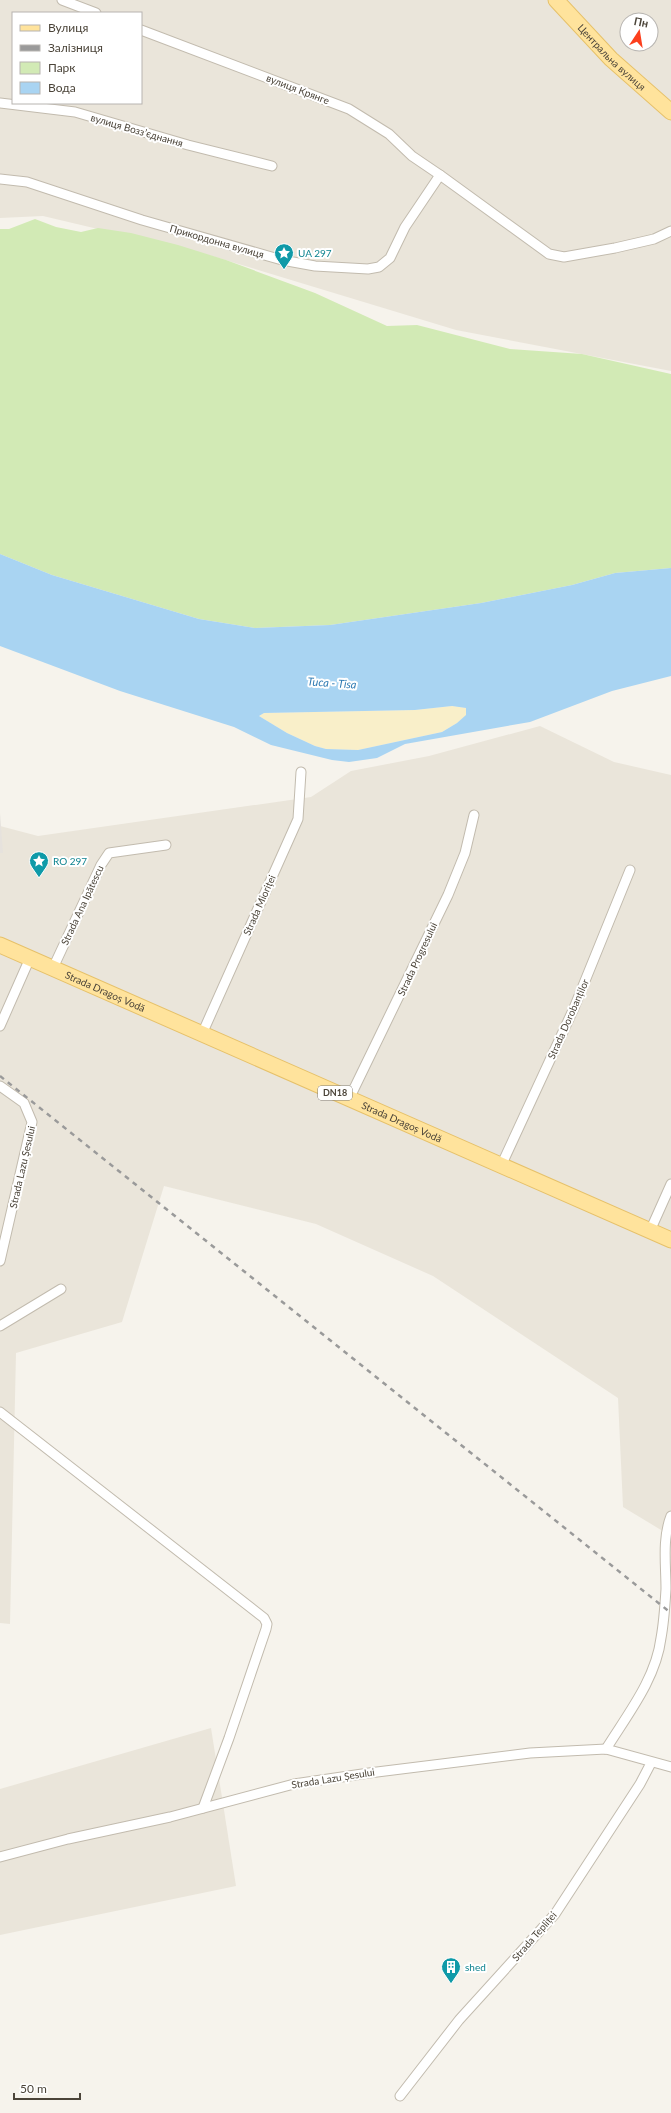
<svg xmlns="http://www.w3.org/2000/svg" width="671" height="2113" font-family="Lato,sans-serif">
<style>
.residential{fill:#eae5da;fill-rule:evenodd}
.industrial{fill:#e6e2dd}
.green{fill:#d2eab5}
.sand{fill:#f9efc9}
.water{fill:#a9d4f2;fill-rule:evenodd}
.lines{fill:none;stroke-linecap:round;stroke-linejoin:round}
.minor-casing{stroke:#c2bbae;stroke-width:11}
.primary-casing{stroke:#e6c16a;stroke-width:17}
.minor{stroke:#fff;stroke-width:9}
.primary{stroke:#ffe39c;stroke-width:15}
.rail{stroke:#9a9a9a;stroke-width:2.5;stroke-dasharray:5 5;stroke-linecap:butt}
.labels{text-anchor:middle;stroke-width:4;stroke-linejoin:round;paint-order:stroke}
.shield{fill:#fff;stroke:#817c74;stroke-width:1}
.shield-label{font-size:9px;font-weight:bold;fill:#4b4439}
.street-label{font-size:10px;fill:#4b4439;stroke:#fff}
.culture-label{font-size:10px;fill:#0d838f;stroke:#fff;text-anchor:start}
.water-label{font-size:11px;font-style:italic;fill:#2e7ab2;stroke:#fff}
</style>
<rect width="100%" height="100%" fill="#f6f3ec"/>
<g class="residential">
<path d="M0,0H671V371L456,330L212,256L43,216L0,218ZM13,13H141V103H13ZM627,20H651V44H627Z"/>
<path d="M540,726L614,762L671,775V1536L623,1507L618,1398L433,1276L316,1224L164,1186L122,1322L16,1353L10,1624L0,1623V826L38,836L311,797L351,771L429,756Z"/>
<path d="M211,1728L236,1886L0,1935V1789Z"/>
</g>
<path class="industrial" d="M0,813L3,853H0Z"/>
<path class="green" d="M35,219L56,227L81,232L98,228L131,233L178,245L226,260L315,293L387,326L417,325L510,349L582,354L671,374V568L615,573L572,585L481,603L330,625L255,628L199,619L52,575L0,554V229H9Z"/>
<path class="sand" d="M452,706L466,708V716L457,723L442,732L358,750L326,749L315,746L287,733L259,716L264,713L415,710Z"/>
<path class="water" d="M0,554L52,575L199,619L255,628L330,625L481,603L572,585L615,573L671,568V676L612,691L530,722L405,744L377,758L349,762L332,760L271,745L234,727L120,691L0,646ZM452,706L466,708V715L457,723L442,732L358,750L326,749L315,746L287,733L259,716L264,713L415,710Z"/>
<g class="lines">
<g class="minor-casing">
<g id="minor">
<path d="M62,0L96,13"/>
<path d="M141,30L349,109L389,134L412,156L440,175"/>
<path d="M0,103L75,112L188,145L272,166"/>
<path d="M0,179L27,182L142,220L282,260L315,266L368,269L379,267L390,258L405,227L440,175L549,254L564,257L615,248L654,239L671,231"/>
<path d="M53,968L101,865L109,853L166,845"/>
<path d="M0,1026L30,958"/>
<path d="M202,1034L298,819L301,772"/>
<path d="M0,1086L24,1103L32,1122L0,1261"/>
<path d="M349,1099L448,895L465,853L474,815"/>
<path d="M501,1166L574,1008L630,870"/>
<path d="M650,1231L671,1184"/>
<path d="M0,1326L61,1289"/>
<path d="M0,1412L264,1618L267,1624L266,1629L229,1738L203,1808"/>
<path d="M606,1749C627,1715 656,1679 661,1638C664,1622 665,1605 666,1589C666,1565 662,1539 671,1516"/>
<path d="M0,1857L68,1839L170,1817L294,1784L369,1773L530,1753L606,1749L671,1767"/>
<path d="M400,2096L459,2020L555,1914L640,1784L651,1763"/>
</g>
</g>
<g class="primary-casing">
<g id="primary">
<path id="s1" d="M556,0L611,59L671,112"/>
<path id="s2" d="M0,945L671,1240"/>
</g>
</g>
<use href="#minor" class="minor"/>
<use href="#primary" class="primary"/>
<path class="rail" d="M0,1076L671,1613"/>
</g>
<defs>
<g id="sight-pin" transform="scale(1)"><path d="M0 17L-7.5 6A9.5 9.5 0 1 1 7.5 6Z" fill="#0f9aa8" stroke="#fff"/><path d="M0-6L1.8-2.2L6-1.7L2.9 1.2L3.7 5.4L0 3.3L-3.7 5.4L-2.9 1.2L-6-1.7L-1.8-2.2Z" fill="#fff"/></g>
<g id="building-pin" transform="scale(1)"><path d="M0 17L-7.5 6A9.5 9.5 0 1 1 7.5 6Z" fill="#0f9aa8" stroke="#fff"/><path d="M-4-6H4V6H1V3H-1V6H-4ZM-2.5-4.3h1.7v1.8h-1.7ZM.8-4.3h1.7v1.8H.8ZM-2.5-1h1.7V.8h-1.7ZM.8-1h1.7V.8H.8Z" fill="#fff"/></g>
</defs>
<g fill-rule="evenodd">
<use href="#sight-pin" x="284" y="253"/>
<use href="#sight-pin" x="39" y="861"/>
<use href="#building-pin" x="451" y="1967"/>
</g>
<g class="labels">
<rect class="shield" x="318" y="1086" width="34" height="14" rx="3"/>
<g class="shield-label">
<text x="335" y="1096">DN18</text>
</g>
<g class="street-label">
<text dy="4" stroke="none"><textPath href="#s1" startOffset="80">Центральна вулиця</textPath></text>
<text transform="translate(298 89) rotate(21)" y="4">вулиця Крянге</text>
<text transform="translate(137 130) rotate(16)" y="4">вулиця Воззʼєднання</text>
<text transform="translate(217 241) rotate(16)" y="4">Прикордонна вулиця</text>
<text transform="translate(82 905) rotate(-65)" y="4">Strada Ana Ipătescu</text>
<text transform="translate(259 905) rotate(-66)" y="4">Strada Mioriței</text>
<text transform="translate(417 959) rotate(-65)" y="4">Strada Progresului</text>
<text dy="4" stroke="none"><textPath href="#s2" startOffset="115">Strada Dragoș Vodă</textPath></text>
<text transform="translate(568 1019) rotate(-66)" y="4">Strada Dorobanților</text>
<text dy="4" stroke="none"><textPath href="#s2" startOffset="439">Strada Dragoș Vodă</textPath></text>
<text transform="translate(22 1167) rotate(-77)" y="4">Strada Lazu Șesului</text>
<text transform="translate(333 1778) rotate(-9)" y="4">Strada Lazu Șesului</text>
<text transform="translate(534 1936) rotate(-49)" y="4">Strada Tepliței</text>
</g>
<g class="culture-label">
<text x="298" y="257">UA 297</text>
<text x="53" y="865">RO 297</text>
<text x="465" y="1971">shed</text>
</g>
<g class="water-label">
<text transform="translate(332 683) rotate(4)" y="4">Тиса - Tisa</text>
</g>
</g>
<rect x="12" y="12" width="130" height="92" fill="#ffffff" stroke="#b7b4b0"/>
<rect x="20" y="25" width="20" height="6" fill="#ffe39c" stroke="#b7b4b0"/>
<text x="48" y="32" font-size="12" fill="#4b4439">Вулиця</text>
<rect x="20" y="45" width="20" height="6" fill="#9a9a9a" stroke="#b7b4b0"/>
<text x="48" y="52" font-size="12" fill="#4b4439">Залізниця</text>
<rect x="20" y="62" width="20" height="12" fill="#d2eab5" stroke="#b7b4b0"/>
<text x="48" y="72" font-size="12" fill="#4b4439">Парк</text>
<rect x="20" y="82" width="20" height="12" fill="#a9d4f2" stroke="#b7b4b0"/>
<text x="48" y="92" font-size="12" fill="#4b4439">Вода</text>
<g transform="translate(639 32) rotate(12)"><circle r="19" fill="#ffffff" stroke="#b7b4b0"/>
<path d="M0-3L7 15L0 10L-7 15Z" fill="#fc3f1d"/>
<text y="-6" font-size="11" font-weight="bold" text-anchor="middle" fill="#4b4439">Пн</text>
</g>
<path d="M14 2093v6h66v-6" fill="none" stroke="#4b4439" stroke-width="2"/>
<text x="20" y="2093" font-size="12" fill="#4b4439" stroke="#ffffff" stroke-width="3" paint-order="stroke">50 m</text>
</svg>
